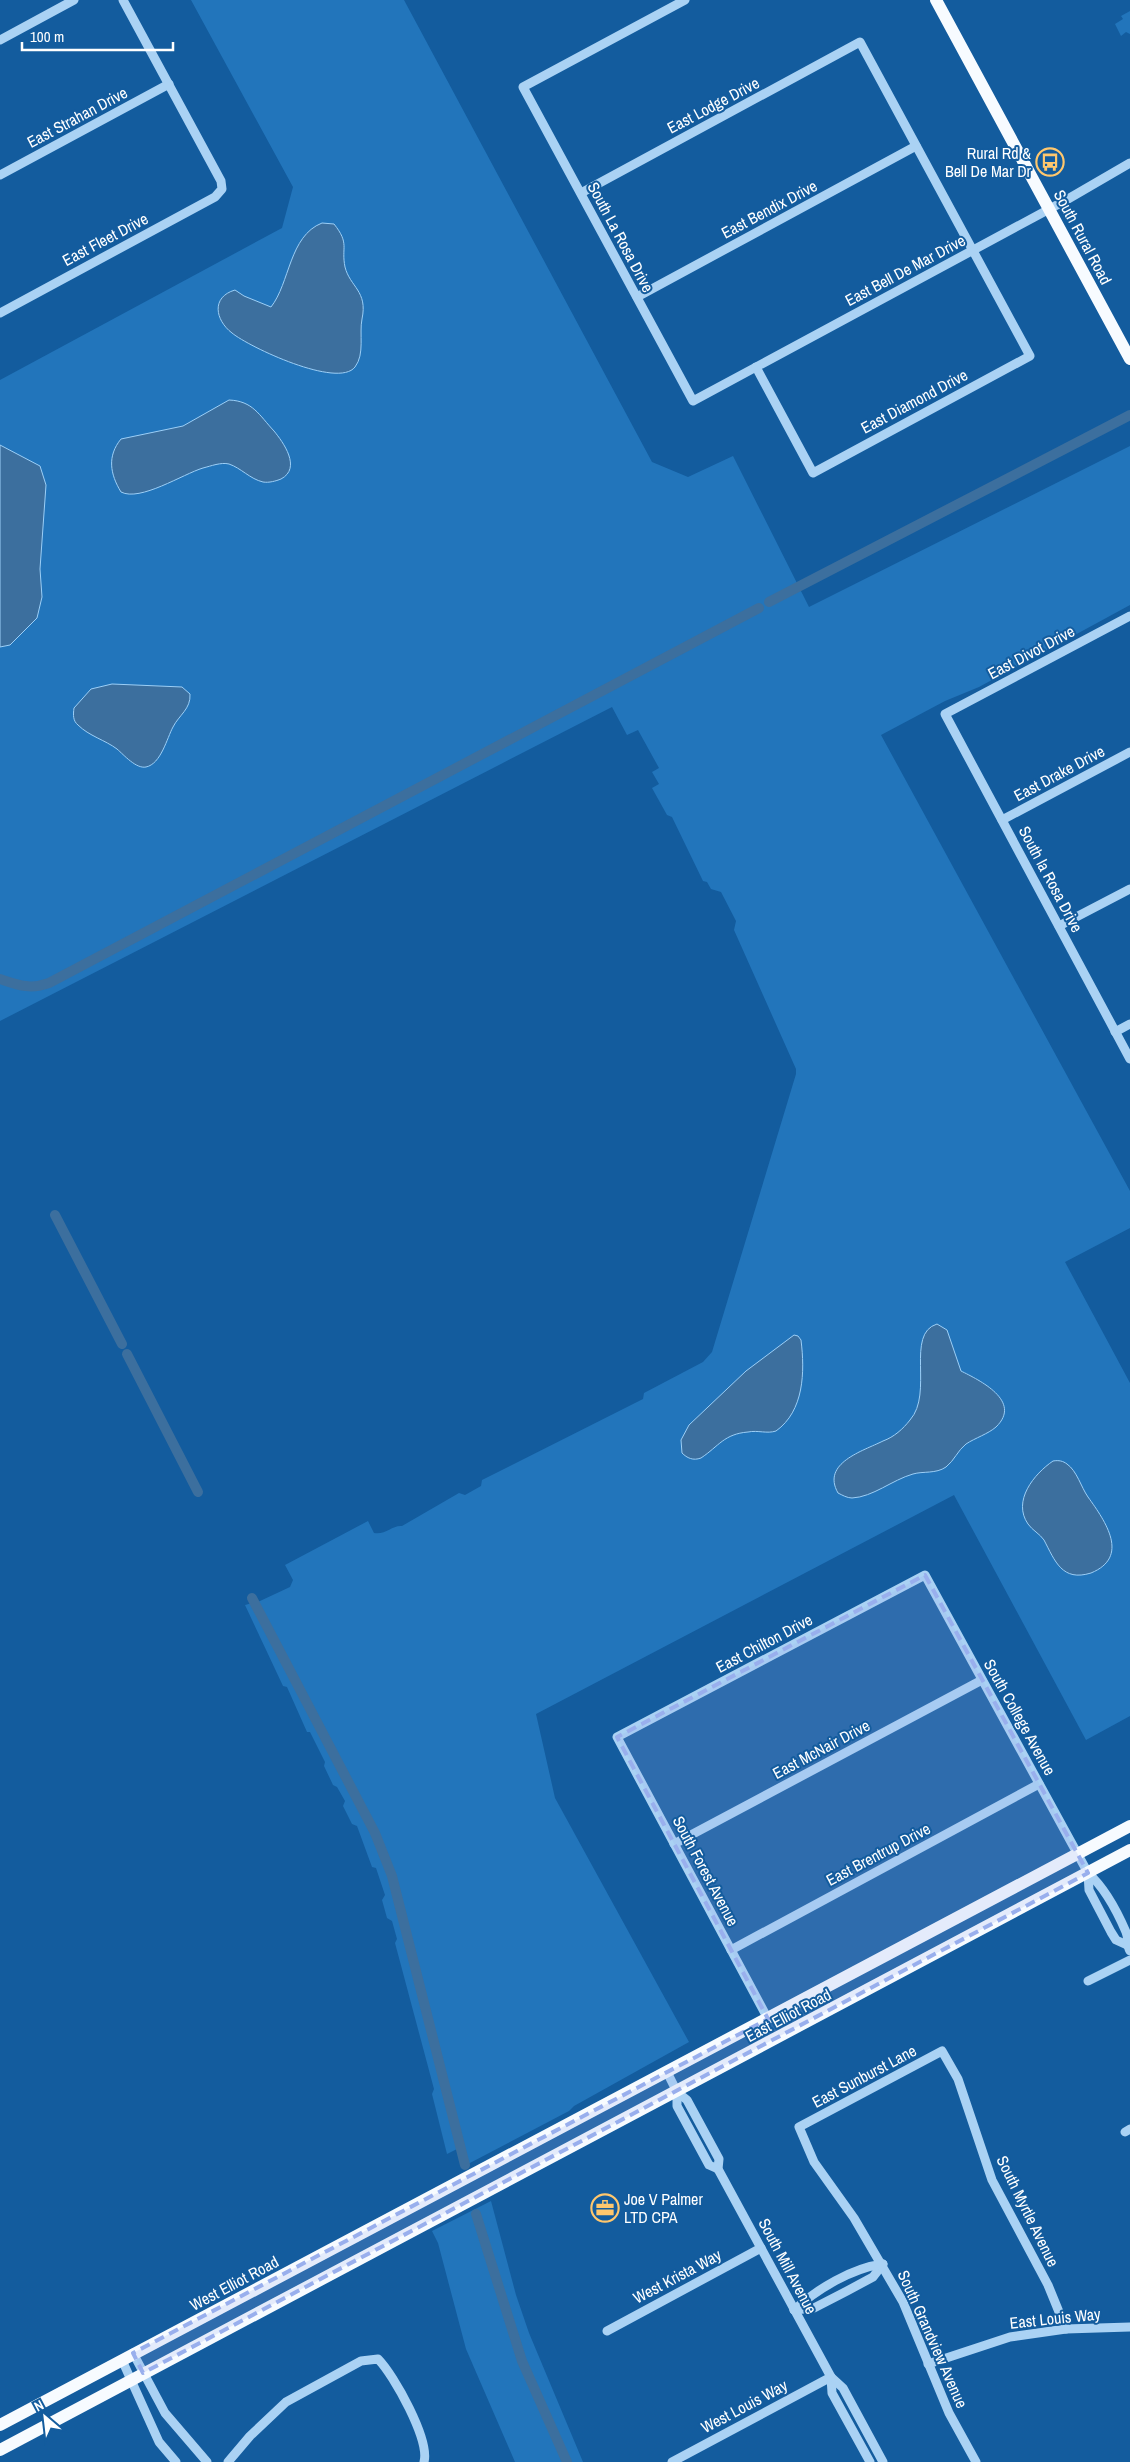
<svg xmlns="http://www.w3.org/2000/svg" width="1130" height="2462" font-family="'Archivo Narrow',sans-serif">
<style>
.green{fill:#2275bb}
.water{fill:#3c6f9e;stroke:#9ccff7}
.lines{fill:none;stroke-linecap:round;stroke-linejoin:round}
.canal{stroke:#3c6f9e;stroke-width:10}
.minor{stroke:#aad2f4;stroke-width:9}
.major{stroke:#f7fbff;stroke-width:12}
.marked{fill:#99afed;fill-opacity:0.2;stroke:#99afed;stroke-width:4;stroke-dasharray:10 6;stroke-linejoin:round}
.labels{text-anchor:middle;stroke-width:4;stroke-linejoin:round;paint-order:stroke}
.street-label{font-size:16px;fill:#fff;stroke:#135c9e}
.poi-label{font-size:16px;fill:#fff;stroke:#135c9e;text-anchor:end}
</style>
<rect width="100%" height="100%" fill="#135c9e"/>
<g class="green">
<path d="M191,0H404L652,462L688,477L733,456L809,607L1130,446V605L979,687L945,701L881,735L1130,1191V1228L1065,1262L1130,1383V1716L1086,1740L954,1495L536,1714L555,1798L689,2042L574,2106L569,2111L468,2164L463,2146L447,2154L432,2094L434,2089L395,1943L397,1939L392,1921L387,1918L382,1900L385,1895L376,1868L372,1867L357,1826L352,1824L343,1806L345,1801L337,1787L333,1785L324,1766L325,1762L310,1732H307L287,1687L283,1686L245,1605L260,1601L290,1587L293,1580L285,1565L368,1521L374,1533C386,1535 392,1525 402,1526L459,1493L465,1495L481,1486L482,1480L643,1399L644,1393L703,1362L712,1352L796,1074V1069L734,930L736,921L721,892L711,889L707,882L703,881L672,817L667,815L652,788L659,784L652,772L659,768L638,730L627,735L612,707L0,1021V380L282,228L293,187Z"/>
<path d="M1130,11V34L1126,32L1121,36L1115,24L1123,19L1121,16Z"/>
<path d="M491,2201L516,2295L529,2333L583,2462H515L466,2349L438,2243L432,2231Z"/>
</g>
<g class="water">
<path d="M322,223L334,224C350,244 341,247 345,267C350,287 368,291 362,319C359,334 365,354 355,367C338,389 249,347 232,333C215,320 211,297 235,290L244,296L271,307C290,283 289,236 322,223Z"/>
<path d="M229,400C253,401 259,415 274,431C283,442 302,468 281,479C276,481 269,483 263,482C250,479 241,468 229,464C221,462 211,466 203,468C183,474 140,502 121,492C110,474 107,456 121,439L183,426Z"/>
<path d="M0,445L40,466L46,485L40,569L42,597L37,618L10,645L0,647Z"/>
<path d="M112,684L182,687L190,694C191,709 179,715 173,727C167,738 161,764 146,767C136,769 124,755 117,749C105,740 89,736 78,725C73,721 73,715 74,708L91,689Z"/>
<path d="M937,1324L947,1330L961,1371C979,1380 1023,1401 996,1427C988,1434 975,1438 966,1444C958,1450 954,1461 946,1467C936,1474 923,1471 913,1474C892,1480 873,1497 852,1498C847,1498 842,1495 838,1493C821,1463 863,1451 883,1441C894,1437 903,1429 910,1420C934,1393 905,1334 937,1324Z"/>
<path d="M794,1335L798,1336L801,1340C805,1372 804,1411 776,1431C767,1434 758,1430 748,1432C724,1434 719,1446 701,1458C693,1461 687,1458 682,1453L681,1440L689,1425L746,1371Z"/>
<path d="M1053,1461C1059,1460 1063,1461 1067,1464C1077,1471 1081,1487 1088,1497C1106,1522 1130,1557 1091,1573C1062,1582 1055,1561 1044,1540C1040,1534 1032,1530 1028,1524C1012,1501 1034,1474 1053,1461Z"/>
</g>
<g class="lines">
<g class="canal">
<path d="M769,602L1130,415"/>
<path d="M0,979C18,985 30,990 49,983L759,608"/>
<path d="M55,1215L122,1344"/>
<path d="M127,1354L198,1492"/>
<path d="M252,1598L375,1833L392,1876L465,2165"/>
<path d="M476,2214L522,2361L567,2462"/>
</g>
<g class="minor">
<path d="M685,0L523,87L693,401L1068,199L1130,163"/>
<path d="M0,40L74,0"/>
<path d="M0,175L169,84"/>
<path d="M581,193L860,42L1030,356L813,473L756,367"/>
<path d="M637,297L916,146"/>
<path d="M0,313L215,197L222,189L221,181L123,0"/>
<path d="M1130,616L945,714L1130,1059"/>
<path d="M1002,820L1130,752"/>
<path d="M1059,926L1130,889"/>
<path d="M1115,1032L1130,1024"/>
<path d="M674,1844L982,1680"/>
<path d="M1088,1873L1089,1890L1111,1932L1116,1940L1127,1945"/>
<path d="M731,1950L1039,1784"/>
<path d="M1088,1981L1130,1960"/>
<path d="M768,2019L617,1737L925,1575L1088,1873C1105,1888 1117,1911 1126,1932C1129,1939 1126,1944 1130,1951"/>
<path d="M667,2072L677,2092L687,2100L719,2159L718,2169L831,2377L843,2388L883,2462"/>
<path d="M677,2092V2106L709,2165L718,2169"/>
<path d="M1125,2132L1130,2129"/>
<path d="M794,2310L814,2308L847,2291L873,2277L883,2264"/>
<path d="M794,2310C817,2289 852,2268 883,2264"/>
<path d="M607,2331L761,2248"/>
<path d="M133,2353L165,2413L207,2462"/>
<path d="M122,2360L159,2442L176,2462"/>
<path d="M928,2364L1010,2337L1066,2329L1130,2327"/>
<path d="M831,2377L832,2393L870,2462"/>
<path d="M228,2462L250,2436L286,2402L361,2361L378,2359C394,2375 430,2440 424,2462"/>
<path d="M672,2462L831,2377"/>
<path d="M976,2462L949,2413L903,2302L854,2218L814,2162L799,2127L942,2051L958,2079L992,2180L1048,2285L1066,2329"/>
</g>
<g class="major">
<path d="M936,0L1130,359"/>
<path d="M0,2425L1130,1826"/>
<path d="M0,2450L1130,1850"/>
</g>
</g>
<path class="marked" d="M925,1575L1088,1873L143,2373L133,2353L768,2019L617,1737Z"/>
<defs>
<g id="bus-ring" transform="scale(1.4375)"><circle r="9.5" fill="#135c9e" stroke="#ffc76d" stroke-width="1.5"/><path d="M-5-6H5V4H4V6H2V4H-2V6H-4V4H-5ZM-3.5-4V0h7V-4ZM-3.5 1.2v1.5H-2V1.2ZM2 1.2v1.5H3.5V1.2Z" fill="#ffc76d"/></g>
<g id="office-ring" transform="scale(1.4375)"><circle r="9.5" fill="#135c9e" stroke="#ffc76d" stroke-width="1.5"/><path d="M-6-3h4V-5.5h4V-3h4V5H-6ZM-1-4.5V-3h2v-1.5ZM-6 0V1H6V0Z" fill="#ffc76d"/></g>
</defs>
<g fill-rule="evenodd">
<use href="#bus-ring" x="1050" y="162"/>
<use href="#office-ring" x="605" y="2208"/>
</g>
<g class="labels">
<g class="street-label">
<text transform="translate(713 105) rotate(-28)" y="6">East Lodge Drive</text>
<text transform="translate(77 117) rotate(-28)" y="6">East Strahan Drive</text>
<text transform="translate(769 209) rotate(-28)" y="6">East Bendix Drive</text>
<text transform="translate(621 237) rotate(62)" y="6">South La Rosa Drive</text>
<text transform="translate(1083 237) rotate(62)" y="6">South Rural Road</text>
<text transform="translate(105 239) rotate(-28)" y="6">East Fleet Drive</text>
<text transform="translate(905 270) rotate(-28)" y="6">East Bell De Mar Drive</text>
<text transform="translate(914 401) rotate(-28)" y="6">East Diamond Drive</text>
<text transform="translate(1031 652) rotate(-28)" y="6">East Divot Drive</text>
<text transform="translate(1059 773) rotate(-28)" y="6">East Drake Drive</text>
<text transform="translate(1051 879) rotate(62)" y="6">South la Rosa Drive</text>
<text transform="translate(764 1643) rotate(-28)" y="6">East Chilton Drive</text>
<text transform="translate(1020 1717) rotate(61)" y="6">South College Avenue</text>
<text transform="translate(821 1749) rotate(-28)" y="6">East McNair Drive</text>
<text transform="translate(878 1854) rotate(-28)" y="6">East Brentrup Drive</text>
<text transform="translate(706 1871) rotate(62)" y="6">South Forest Avenue</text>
<text transform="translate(788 2015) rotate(-28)" y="6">East Elliot Road</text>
<text transform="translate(864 2076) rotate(-28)" y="6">East Sunburst Lane</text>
<text transform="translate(1028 2211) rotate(64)" y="6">South Myrtle Avenue</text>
<text transform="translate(788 2266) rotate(62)" y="6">South Mill Avenue</text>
<text transform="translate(677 2276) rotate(-28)" y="6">West Krista Way</text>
<text transform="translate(234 2283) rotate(-28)" y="6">West Elliot Road</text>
<text transform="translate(1055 2318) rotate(-6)" y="6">East Louis Way</text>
<text transform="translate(933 2339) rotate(66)" y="6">South Grandview Avenue</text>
<text transform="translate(744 2406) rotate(-28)" y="6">West Louis Way</text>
</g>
<g class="poi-label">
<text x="1031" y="159">Rural Rd &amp;<tspan x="1031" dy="18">Bell De Mar Dr</tspan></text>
<text x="624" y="2205" text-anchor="start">Joe V Palmer<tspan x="624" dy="18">LTD CPA</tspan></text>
</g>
</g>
<g transform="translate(45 2417) rotate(332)" stroke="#135c9e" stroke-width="4" paint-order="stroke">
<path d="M0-4L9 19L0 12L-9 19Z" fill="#ffffff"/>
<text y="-8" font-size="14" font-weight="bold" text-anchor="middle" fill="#ffffff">N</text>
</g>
<path d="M22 42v8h151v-8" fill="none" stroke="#ffffff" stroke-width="2.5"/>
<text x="30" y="42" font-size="15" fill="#ffffff" stroke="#135c9e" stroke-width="4" paint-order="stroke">100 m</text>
</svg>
